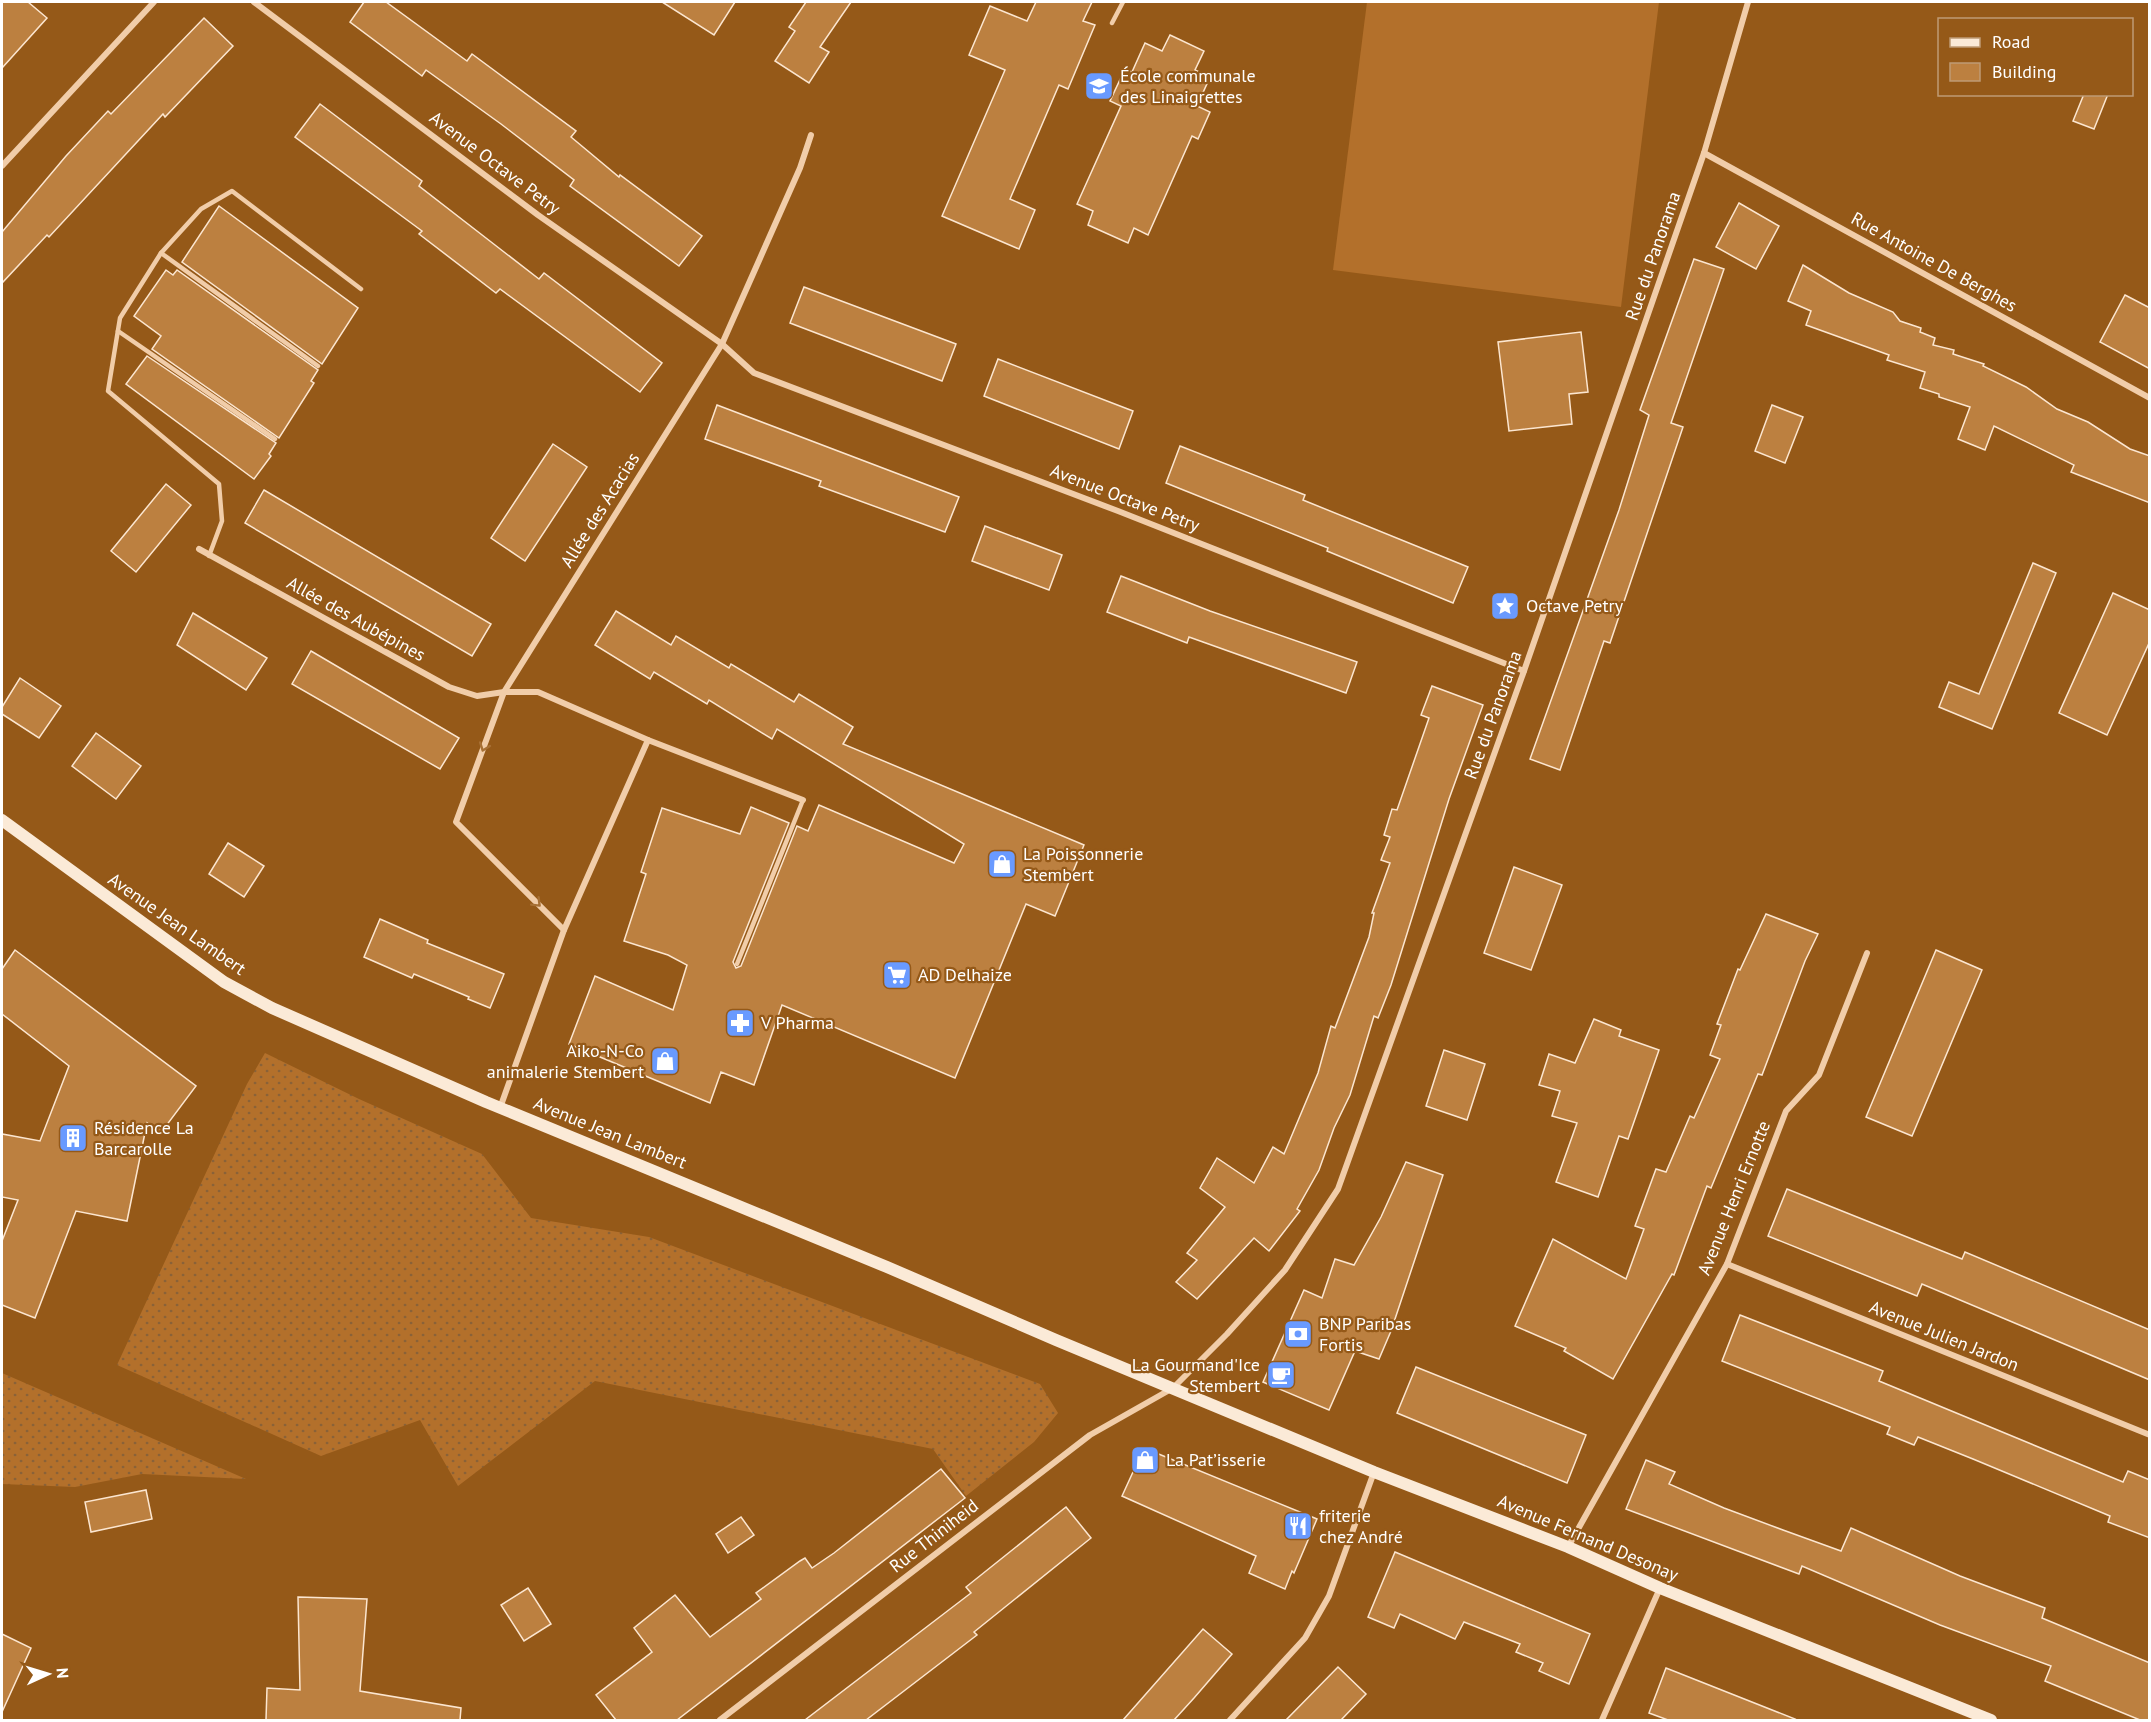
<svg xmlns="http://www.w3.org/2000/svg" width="2151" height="1722" font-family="'PT Sans',sans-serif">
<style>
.grass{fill:url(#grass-dots)}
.pitch{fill:#b3702b}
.building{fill:#bc8040;stroke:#fce6d0;stroke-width:1.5}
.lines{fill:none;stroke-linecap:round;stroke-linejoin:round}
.service{stroke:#f1cda9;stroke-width:4.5}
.minor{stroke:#f1cda9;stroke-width:6}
.secondary{stroke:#fbead7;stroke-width:12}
.oneway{stroke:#a77035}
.labels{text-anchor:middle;stroke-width:4.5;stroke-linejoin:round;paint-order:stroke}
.poi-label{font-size:18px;fill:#fff;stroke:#955918;text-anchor:start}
.street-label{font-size:18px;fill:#fff;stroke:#955918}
</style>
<defs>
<pattern id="grass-dots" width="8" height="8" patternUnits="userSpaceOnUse" patternTransform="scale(1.5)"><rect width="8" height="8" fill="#b3702b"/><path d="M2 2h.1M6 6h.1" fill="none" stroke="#8a6238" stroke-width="1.8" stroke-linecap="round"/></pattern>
</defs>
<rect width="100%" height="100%" fill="#955918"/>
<g class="grass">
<path d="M265,1053L359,1099L482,1154L531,1218L649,1237L1040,1384L1058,1413L1034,1442L966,1496L933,1449L595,1381L458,1486L420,1420L321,1456L117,1365L247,1084Z"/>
<path d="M2,1373L246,1479L142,1474L75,1487L2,1484Z"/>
</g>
<path class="pitch" d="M1367,2H1659L1621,307L1333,270Z"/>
<g class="building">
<path d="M2,2H28L47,18L2,68Z"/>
<path d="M364,2H386L467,61L472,54L576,131L571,137L619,177L620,175L702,236L679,266L570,186L574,180L501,124L426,70L422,76L350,22Z"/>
<path d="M662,2H735L714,35Z"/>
<path d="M806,2H851L820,47L829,52L809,83L775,61L795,31L789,27Z"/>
<path d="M1036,2H1092L1083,21L1095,25L1068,89L1059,85L1010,199L1035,210L1019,249L942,216L1005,70L969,55L990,6L1027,21Z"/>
<path d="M204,18L233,46L165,117L163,114L49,237L47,235L2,283V232L66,156L108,111L111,114Z"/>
<path d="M1170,35L1204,51L1195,70L1210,77L1197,106L1210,112L1198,139L1192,136L1148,235L1134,228L1128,243L1088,225L1093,211L1077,204L1121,106L1110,101L1125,69L1132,72L1145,43L1162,51Z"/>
<path d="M2084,94H2108L2094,129L2073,121Z"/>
<path d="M320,104L422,181L419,186L495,245L539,279L544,273L662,363L640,392L500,289L496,293L419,234L422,231L295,137Z"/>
<path d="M1739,203L1779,226L1756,269L1716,247Z"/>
<path d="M219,206L358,308L322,364L182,262Z"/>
<path d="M1694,259L1724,269L1671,423L1683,427L1610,643L1604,641L1560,770L1530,759L1619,510L1649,415L1640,410Z"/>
<path d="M1803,265L1849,293L1893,312L1900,321L1921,328L1920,332L1935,338L1933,345L1954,350L1953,354L1984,364L1983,366L2026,387L2057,409L2088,422L2130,449L2150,456V503L2071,472L2074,465L1994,426L1985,450L1958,439L1970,407L1939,397V394L1920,388L1925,372L1887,360L1889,355L1806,325L1811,311L1788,301Z"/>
<path d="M166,270L173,275L177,270L318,370L311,381L314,383L279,438L152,349L161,336L134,316Z"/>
<path d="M804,287L956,344L942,381L790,323Z"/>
<path d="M2125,295L2150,308V369L2100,342Z"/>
<path d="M1581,332L1588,392L1569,394L1572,424L1509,431L1498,342Z"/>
<path d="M147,356L276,443L269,454L271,456L254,479L126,384Z"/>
<path d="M998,359L1133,411L1119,449L984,396Z"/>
<path d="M717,405L959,497L945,532L819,486L821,481L705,439Z"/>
<path d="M1772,405L1803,417L1785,463L1755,451Z"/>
<path d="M553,444L587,467L525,561L491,538Z"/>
<path d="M1180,446L1305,495L1303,500L1468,567L1453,603L1327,551L1328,548L1166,483Z"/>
<path d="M166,484L191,505L136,572L111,551Z"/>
<path d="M264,490L491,624L472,656L245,523Z"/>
<path d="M985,526L1062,555L1049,590L972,561Z"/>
<path d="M2033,563L2056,573L1992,729L1939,707L1949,682L1979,694Z"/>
<path d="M1121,576L1210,611L1357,662L1346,693L1189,637L1187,643L1107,612Z"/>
<path d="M2113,593L2150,610V641L2107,735L2059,713Z"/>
<path d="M616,611L671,645L676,636L729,668L731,664L794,702L799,694L853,727L843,744L1084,845L1055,916L1026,904L955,1078L782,1005L754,1085L721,1072L710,1103L569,1044L595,976L673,1010L687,965L668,955L624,941L646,874L641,872L662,808L740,834L751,807L789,823L733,962L736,968L741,966L797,826L808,831L819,805L954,863L964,844L777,729L772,739L709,700L707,704L654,672L650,679L595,645Z"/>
<path d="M193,613L267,658L246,690L177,645Z"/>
<path d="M311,651L459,738L440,769L292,684Z"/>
<path d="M20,678L61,706L39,738L2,714V707Z"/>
<path d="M1432,686L1483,705L1449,799L1391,985L1378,1018L1374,1016L1350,1095L1334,1128L1319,1170L1297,1209L1300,1211L1269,1251L1254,1238L1197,1299L1176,1282L1197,1260L1187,1253L1225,1207L1200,1188L1217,1158L1254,1183L1273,1147L1284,1154L1318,1073L1331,1026L1335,1028L1369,937L1374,913H1372L1390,863L1381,860L1390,837L1384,835L1392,809L1397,810L1429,718L1421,715Z"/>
<path d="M96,733L141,766L116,799L72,766Z"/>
<path d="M228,843L264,866L244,897L209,874Z"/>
<path d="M1514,867L1562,885L1531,970L1484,953Z"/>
<path d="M1766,914L1818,934L1805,961L1762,1075L1758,1074L1711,1188L1707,1186L1674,1275L1672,1274L1613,1379L1564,1351L1566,1348L1515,1326L1553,1239L1626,1279L1644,1229L1635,1226L1656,1169L1666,1172L1690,1116L1694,1118L1720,1059L1710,1055L1721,1025L1717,1024L1738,969L1740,970Z"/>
<path d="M380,919L428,940L427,943L504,974L490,1008L468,999L469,997L414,974L412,978L364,957Z"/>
<path d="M15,950L196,1086L160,1134L147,1123L127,1221L76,1211L35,1318L2,1305V1241L18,1200L2,1197V1134L40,1141L69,1066L2,1014V969Z"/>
<path d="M1936,950L1982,970L1912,1136L1866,1117Z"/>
<path d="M1594,1019L1621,1030L1619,1036L1659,1050L1628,1139L1619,1136L1598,1197L1556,1182L1577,1123L1552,1116L1560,1091L1539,1085L1549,1054L1575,1063Z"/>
<path d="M1444,1050L1485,1064L1467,1120L1426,1106Z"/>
<path d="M1406,1162L1443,1175L1391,1331L1379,1359L1355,1351L1329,1410L1263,1382L1304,1290L1322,1298L1335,1259L1354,1265L1381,1217Z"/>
<path d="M1787,1189L1962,1259L1965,1252L2150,1330V1380L1922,1284L1917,1296L1768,1236Z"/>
<path d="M1740,1315L1883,1371L1879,1381L2123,1482L2128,1471L2150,1480V1538L2108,1522L2110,1516L1973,1459L1918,1437L1914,1445L1887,1434L1890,1427L1722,1361Z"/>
<path d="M1416,1367L1586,1435L1567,1483L1397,1413Z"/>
<path d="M1144,1448L1317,1519L1294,1573L1292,1571L1285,1589L1249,1573L1256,1556L1122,1496Z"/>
<path d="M1646,1460L1675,1472L1669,1484L1724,1508L1783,1530L1841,1551L1851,1528L1960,1576L2045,1608L2042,1618L2150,1663V1720H2140L2045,1681L2051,1666L1940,1625L1802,1566L1799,1574L1626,1509Z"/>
<path d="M941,1469L965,1498L677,1720H616L596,1695L652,1652L634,1628L675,1595L710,1637L761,1599L756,1593L800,1561L805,1558L812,1568L834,1553Z"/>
<path d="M146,1490L152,1519L91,1532L85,1502Z"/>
<path d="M1066,1507L1091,1538L974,1632L977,1635L866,1720H805L971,1593L966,1587Z"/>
<path d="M741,1517L754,1535L728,1553L716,1534Z"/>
<path d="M1395,1552L1590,1634L1569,1684L1539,1671L1543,1663L1516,1652L1520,1644L1464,1622L1455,1639L1400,1614L1394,1628L1368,1617Z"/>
<path d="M528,1588L551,1624L524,1641L501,1605Z"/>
<path d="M298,1597L367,1599L360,1691L461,1708L460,1720H266L267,1688L300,1690Z"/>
<path d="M1203,1629L1232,1654L1194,1698L1174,1720H1123Z"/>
<path d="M2,1634L31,1648L2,1712Z"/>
<path d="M1338,1667L1366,1694L1341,1720H1286Z"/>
<path d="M1666,1668L1795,1719L1794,1720H1668L1649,1713Z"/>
</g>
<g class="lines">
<g class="service">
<path d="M1112,23L1123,2"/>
<path d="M161,253L318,366"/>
<path d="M118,331L275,439"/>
<path d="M209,556L222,521L219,484L108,391L120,318L161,253L201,209L232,191L361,289"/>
<path d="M737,964L803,800"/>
</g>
<g class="minor">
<path d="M254,2L538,215L722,344L754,373L1118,511L1524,671"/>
<path d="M1704,153L2150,398"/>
<path d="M2,166L154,2"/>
<path d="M199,549L449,687L477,696L504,692H538L648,740L803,800"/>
<path d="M564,930L456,822L504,692L722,344L800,168L811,135"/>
<path d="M500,1108L564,930L648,740"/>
<path d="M1727,1264L2150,1435"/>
<path d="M1568,1547L1727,1264L1786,1111L1819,1075L1867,953"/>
<path d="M720,1720L1090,1435L1173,1388L1227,1334L1285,1270L1338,1189L1524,671L1704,153L1748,2"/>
<path d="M1230,1720L1305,1638L1329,1596L1374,1472"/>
<path d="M1602,1720L1660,1588"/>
</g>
<path class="secondary" d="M2,820L224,982L272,1008L486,1102L887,1267L1056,1340L1374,1472L1568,1547L1660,1588L1991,1720"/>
</g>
<defs><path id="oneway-chevron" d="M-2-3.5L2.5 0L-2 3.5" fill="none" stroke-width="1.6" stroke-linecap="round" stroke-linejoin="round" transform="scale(1.5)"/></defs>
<g class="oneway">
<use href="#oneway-chevron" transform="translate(484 747) rotate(110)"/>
<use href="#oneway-chevron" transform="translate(537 903) rotate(45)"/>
</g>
<defs>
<g id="school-square" transform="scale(1.5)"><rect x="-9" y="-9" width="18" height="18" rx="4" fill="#699aff" stroke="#955918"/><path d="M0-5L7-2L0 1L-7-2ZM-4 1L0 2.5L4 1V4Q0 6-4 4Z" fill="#fff"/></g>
<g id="sight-square" transform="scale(1.5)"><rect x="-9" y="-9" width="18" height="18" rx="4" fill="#699aff" stroke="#955918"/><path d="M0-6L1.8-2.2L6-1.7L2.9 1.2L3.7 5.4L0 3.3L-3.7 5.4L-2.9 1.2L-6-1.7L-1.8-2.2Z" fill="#fff"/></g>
<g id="shop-square" transform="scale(1.5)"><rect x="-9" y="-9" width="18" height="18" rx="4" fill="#699aff" stroke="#955918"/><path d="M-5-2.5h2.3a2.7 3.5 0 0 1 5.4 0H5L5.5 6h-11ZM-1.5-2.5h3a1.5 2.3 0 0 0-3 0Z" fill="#fff"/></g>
<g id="supermarket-square" transform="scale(1.5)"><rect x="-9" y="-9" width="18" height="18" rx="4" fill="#699aff" stroke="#955918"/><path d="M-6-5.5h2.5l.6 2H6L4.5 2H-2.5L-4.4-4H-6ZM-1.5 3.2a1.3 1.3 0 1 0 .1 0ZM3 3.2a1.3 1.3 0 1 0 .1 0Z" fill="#fff"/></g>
<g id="pharmacy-square" transform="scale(1.5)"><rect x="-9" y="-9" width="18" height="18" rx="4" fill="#699aff" stroke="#955918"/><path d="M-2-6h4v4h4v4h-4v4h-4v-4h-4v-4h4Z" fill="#fff"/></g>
<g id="building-square" transform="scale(1.5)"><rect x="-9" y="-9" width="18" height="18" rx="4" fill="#699aff" stroke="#955918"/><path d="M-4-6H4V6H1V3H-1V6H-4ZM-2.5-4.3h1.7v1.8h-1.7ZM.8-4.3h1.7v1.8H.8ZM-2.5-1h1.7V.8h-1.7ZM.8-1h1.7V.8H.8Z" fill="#fff"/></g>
<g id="bank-square" transform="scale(1.5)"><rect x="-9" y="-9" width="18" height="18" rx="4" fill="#699aff" stroke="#955918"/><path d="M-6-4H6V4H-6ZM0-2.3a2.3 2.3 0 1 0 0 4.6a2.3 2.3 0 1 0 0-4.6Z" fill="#fff"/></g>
<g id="cafe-square" transform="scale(1.5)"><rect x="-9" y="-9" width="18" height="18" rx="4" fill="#699aff" stroke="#955918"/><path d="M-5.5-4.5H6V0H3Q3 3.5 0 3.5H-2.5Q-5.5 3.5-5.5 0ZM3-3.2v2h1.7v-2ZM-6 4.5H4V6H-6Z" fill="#fff"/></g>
<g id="restaurant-square" transform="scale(1.5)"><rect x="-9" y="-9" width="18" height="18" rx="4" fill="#699aff" stroke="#955918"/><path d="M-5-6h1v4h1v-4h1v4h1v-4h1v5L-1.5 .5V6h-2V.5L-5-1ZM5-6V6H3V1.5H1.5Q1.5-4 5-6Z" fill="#fff"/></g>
</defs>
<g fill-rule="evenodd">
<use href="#school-square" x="1099" y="86"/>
<use href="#sight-square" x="1505" y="606"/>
<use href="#shop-square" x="1002" y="864"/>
<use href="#supermarket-square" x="897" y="975"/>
<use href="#pharmacy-square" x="740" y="1023"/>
<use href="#shop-square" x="665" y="1061"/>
<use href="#building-square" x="73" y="1138"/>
<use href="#bank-square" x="1298" y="1334"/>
<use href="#cafe-square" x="1281" y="1375"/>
<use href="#shop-square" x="1145" y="1460"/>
<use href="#restaurant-square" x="1298" y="1526"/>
</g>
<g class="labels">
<g class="poi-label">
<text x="1120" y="82">École communale<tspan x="1120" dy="21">des Linaigrettes</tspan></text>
<text x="1526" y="612">Octave Petry</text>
<text x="1023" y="860">La Poissonnerie<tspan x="1023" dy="21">Stembert</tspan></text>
<text x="918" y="981">AD Delhaize</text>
<text x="761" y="1029">V Pharma</text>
<text x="644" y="1057" text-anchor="end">Aiko-N-Co<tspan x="644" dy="21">animalerie Stembert</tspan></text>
<text x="94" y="1134">Résidence La<tspan x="94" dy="21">Barcarolle</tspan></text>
<text x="1319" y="1330">BNP Paribas<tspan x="1319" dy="21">Fortis</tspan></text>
<text x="1260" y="1371" text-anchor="end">La Gourmand'Ice<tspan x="1260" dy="21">Stembert</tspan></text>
<text x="1166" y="1466">La Pat’isserie</text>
<text x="1319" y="1522">friterie<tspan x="1319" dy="21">chez André</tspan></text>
</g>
<g class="street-label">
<text transform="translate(495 163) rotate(37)" y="6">Avenue Octave Petry</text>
<text transform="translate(1653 256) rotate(-71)" y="6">Rue du Panorama</text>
<text transform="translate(1934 262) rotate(29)" y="6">Rue Antoine De Berghes</text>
<text transform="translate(1125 498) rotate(21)" y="6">Avenue Octave Petry</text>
<text transform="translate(600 510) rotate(-58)" y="6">Allée des Acacias</text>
<text transform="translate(356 619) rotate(29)" y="6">Allée des Aubépines</text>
<text transform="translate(1493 715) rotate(-70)" y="6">Rue du Panorama</text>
<text transform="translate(177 924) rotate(35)" y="6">Avenue Jean Lambert</text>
<text transform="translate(610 1133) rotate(22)" y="6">Avenue Jean Lambert</text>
<text transform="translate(1734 1198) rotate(-68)" y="6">Avenue Henri Ernotte</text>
<text transform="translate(1944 1336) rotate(22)" y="6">Avenue Julien Jardon</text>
<text transform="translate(934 1536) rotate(-38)" y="6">Rue Thiniheid</text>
<text transform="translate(1588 1538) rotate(23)" y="6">Avenue Fernand Desonay</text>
</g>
</g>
<rect width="2151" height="1722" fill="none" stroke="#ffffff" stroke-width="6"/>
<rect x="1938" y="18" width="195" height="78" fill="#955918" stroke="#bf9b74" stroke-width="1.5"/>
<rect x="1950" y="38" width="30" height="9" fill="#fbead7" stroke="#bf9b74" stroke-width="1.5"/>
<text x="1992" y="48" font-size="18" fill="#ffffff">Road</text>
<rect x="1950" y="63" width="30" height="18" fill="#bc8040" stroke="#bf9b74" stroke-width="1.5"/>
<text x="1992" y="78" font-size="18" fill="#ffffff">Building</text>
<g transform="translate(48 1674) rotate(86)" stroke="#955918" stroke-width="4.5" paint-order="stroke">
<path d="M0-4.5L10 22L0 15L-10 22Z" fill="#ffffff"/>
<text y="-9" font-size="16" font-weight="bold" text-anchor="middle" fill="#ffffff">N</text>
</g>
</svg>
